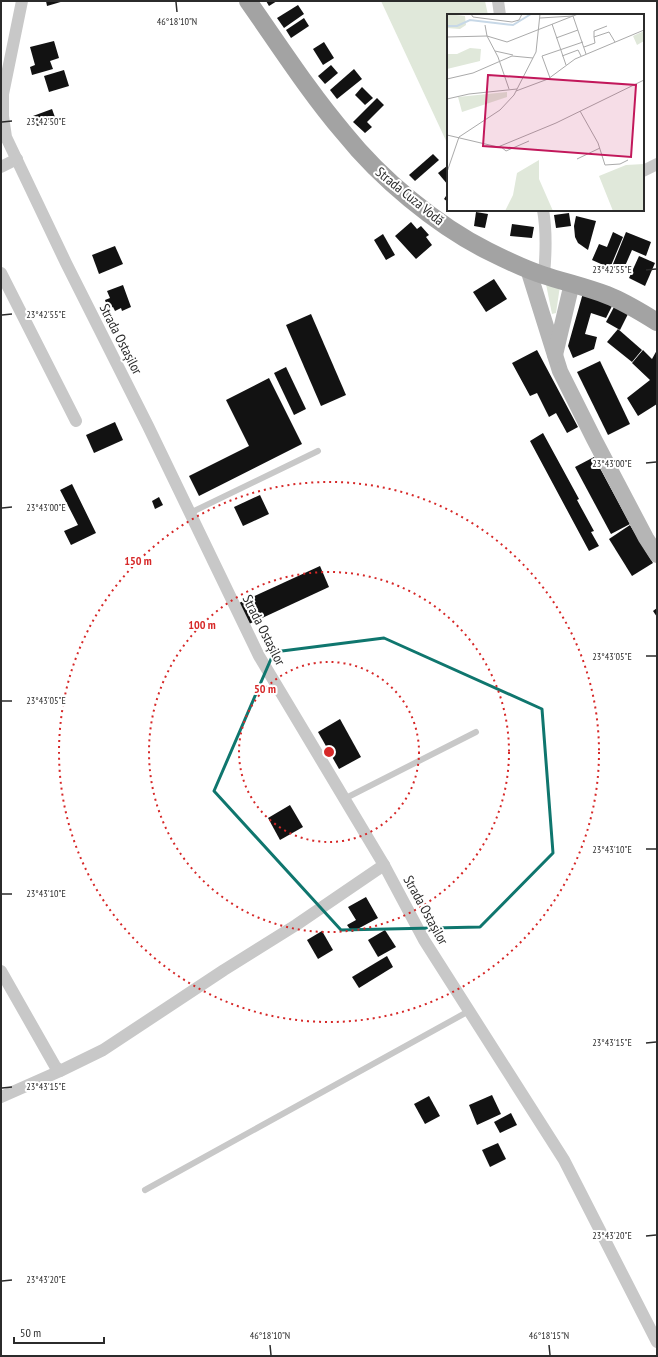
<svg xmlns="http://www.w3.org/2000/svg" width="658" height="1357" font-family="'PT Sans Narrow',sans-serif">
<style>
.green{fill:#e0e8da}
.building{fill:#121212}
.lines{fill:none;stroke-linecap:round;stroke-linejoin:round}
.lane{stroke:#c8c8c8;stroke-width:6}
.street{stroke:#c8c8c8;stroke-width:12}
.secondary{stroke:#b5b5b5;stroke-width:16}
.primary{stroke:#a3a3a3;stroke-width:18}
.marked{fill:none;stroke:#0f766e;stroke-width:3;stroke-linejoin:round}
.ticks{fill:none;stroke:#2b2b2b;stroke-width:1.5}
.ring{fill:none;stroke:#d62828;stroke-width:2;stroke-dasharray:2 4}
.labels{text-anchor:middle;stroke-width:4;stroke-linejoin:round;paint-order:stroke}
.street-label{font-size:14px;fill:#2b2b2b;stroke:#fff}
.inset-river{fill:none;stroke:#c7d8e7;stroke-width:2}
.inset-road{fill:none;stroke:#aaa;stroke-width:1}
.view{fill:#c2185b;fill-opacity:0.15;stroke:#c2185b;stroke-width:2}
.inset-edge{fill:none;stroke:#2b2b2b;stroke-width:2}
.ticks-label{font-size:10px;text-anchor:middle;fill:#2b2b2b;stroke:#fff;stroke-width:4;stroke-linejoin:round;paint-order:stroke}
.centre{fill:#d62828;stroke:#fff;stroke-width:2}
.ring-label{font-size:12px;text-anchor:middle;font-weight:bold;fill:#d62828;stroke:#fff;stroke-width:4;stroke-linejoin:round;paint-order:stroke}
</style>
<rect width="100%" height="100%" fill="#fff"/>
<g class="green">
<path d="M381,1H485L488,15H448V145Z"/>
<path d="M546,284L560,286L556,313L552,314Z"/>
</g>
<g class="building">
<path d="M46,1H64L47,6Z"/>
<path d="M266,1H277L269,6Z"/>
<path d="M298,5L304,14L284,28L277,18Z"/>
<path d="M304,18L309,26L291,38L286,30Z"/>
<path d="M54,41L59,58L50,61L53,69L32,75L30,67L35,65L30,47Z"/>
<path d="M324,42L334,58L323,65L313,49Z"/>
<path d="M331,65L338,73L325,84L318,76Z"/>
<path d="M354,69L362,79L337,99L330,90Z"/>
<path d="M64,70L69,86L49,92L44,76Z"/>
<path d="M362,87L373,98L365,105L355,95Z"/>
<path d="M377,98L384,105L367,122L372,127L365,133L353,122Z"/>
<path d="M52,109L56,120L37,126L33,116Z"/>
<path d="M433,154L439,160L415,181L409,175Z"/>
<path d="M447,166L448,167V185L438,173Z"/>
<path d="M448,193V202L444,199Z"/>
<path d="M476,212L488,214L485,228L474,226Z"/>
<path d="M569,213L571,226L556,228L554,215Z"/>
<path d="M576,216L596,221L588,250L578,243L575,237L574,226Z"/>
<path d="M411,222L417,229L421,226L429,235L426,237L432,245L416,259L395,236Z"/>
<path d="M512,224L534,227L532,238L510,236Z"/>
<path d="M613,232L623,237L610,268L592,260L599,244L607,247Z"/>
<path d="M626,232L651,242L646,256L632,250L622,273L611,269Z"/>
<path d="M383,234L395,255L386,260L374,240Z"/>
<path d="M115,246L123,264L99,274L92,255Z"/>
<path d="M639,256L655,263L645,286L629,278Z"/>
<path d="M494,279L507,299L486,312L473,292Z"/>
<path d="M123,285L131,307L122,311L121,308L115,311L113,307L108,309L105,300L110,298L107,291Z"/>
<path d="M583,293L613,304L606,318L591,313L585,334L597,337L594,349L573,358L568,346Z"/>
<path d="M615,305L629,312L620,330L606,322Z"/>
<path d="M311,314L346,395L321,406L286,325Z"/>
<path d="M618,329L642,350L632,362L607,342Z"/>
<path d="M537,350L578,427L567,433L556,413L549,417L537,393L530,396L512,363Z"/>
<path d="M643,350L652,359L657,350V404L638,416L627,398L650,380L632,363Z"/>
<path d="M600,361L630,424L608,435L577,372Z"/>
<path d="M286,367L306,409L294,415L274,373Z"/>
<path d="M269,378L302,444L199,496L189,476L249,446L226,400Z"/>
<path d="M115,422L123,440L94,453L86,435Z"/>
<path d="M543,433L579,499L577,500L594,531L591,532L599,546L589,551L530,441Z"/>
<path d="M594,457L630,524L611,534L575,467Z"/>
<path d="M72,484L96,533L71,545L64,531L78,525L60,490Z"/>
<path d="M260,495L269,514L243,526L234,507Z"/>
<path d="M159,497L163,505L155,509L152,501Z"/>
<path d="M630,525L653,563L632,576L609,539Z"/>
<path d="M320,566L329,587L249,624L239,603Z"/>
<path d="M657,608V617L653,611Z"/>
<path d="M340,719L361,757L339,769L318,732Z"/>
<path d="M290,805L303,827L280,840L268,818Z"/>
<path d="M366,897L378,918L352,932L347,925L356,920L348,907Z"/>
<path d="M385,930L396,947L378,957L368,940Z"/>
<path d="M322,931L333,950L318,959L307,940Z"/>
<path d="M387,956L393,967L359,988L352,977Z"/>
<path d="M492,1095L501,1114L477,1125L469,1105Z"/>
<path d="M429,1096L440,1116L425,1124L414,1104Z"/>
<path d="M511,1113L517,1125L500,1133L494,1122Z"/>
<path d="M498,1143L506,1159L490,1167L482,1150Z"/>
</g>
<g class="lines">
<g class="lane">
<path d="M190,513L318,451"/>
<path d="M344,799L476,732"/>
<path d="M145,1190L469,1011"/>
</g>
<g class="street">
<path d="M22,1L3,94V116L6,137L66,263L148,426L259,656L384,865L424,940L564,1160L657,1342"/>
<path d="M498,1L500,15"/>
<path d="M1,167L17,159"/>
<path d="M643,171L657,164"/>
<path d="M543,210C547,232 546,253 544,275"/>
<path d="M1,273L76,421"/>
<path d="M1,971L55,1066L60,1071"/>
<path d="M1,1097L60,1071L103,1050L224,970L296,925L384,865"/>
</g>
<g class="secondary">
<path d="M528,269L560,371L594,439L646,538L657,555"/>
<path d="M555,355L572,283"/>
</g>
<path class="primary" d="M248,1C279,45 309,92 344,133C380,178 436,225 488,251C506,260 524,269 543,275C564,282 586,287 607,295C625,302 641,312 657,322"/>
</g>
<path class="marked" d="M384,638L542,709L553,853L480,927L341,930L214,791L274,652Z"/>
<path class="ticks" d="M176,2L177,12M2,122L12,121M646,270L656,269M2,315L12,314M646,463L656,462M2,508L12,507M646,656H656M2,701H12M646,849H656M2,894H12M646,1043L656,1042M2,1088L12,1087M646,1236L656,1235M2,1281L12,1280M270,1345L271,1355M549,1345L550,1355"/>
<g class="ring">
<circle cx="329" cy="752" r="90"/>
<circle cx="329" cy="752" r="180"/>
<circle cx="329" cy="752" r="270"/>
</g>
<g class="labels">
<g class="street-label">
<text transform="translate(410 196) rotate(39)" y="5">Strada Cuza Vodă</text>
<text transform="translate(121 339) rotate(63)" y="5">Strada Ostașilor</text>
<text transform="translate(264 630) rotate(63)" y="5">Strada Ostașilor</text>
<text transform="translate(426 910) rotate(61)" y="5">Strada Ostașilor</text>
</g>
</g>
<g transform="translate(447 14)">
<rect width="197" height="197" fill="#fff"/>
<path d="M0,0L18,2L19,11L13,15L0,14ZM197,17V27L190,31L186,22ZM23,34L34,35L33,47L0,55V40H10ZM60,78V83L15,98L11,83ZM92,146V165L106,197H58L66,181L70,159ZM197,150V197H166L152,162L179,151Z" fill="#e0e8da"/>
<path class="inset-river" d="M0,12H10L23,6L66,11L84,0"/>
<path class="inset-road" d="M24,0L26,3L65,8L72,6L75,0M93,4L126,2L139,40M105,10L119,51M38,11L40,22L51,43L62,75M0,23L40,22L60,28L131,0M147,23V17L160,12M109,24L131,16M137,33L148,29L147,23L162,18L168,28M48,37L66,41M115,42L131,36L134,42M103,64L95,42L136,28M0,65L26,59L65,42L86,44M69,77L101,65L128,45L197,16M0,85L22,80L70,75M133,97L151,129L158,151L173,150L181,146M0,121L51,133L109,109L197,66M53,132L59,137L82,127M130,145L153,134M0,158L12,123L53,96L67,81L89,38L93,0"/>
<path class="view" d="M41,61L189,71L184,143L36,132Z"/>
<rect width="197" height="197" class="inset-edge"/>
</g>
<g class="ticks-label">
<text x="177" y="25">46°18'10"N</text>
<text x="46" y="125">23°42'50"E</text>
<text x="612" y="273">23°42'55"E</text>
<text x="46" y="318">23°42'55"E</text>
<text x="612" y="467">23°43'00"E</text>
<text x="46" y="511">23°43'00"E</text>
<text x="612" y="660">23°43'05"E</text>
<text x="46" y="704">23°43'05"E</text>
<text x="612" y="853">23°43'10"E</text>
<text x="46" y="897">23°43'10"E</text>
<text x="612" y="1046">23°43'15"E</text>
<text x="46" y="1090">23°43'15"E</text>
<text x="612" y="1239">23°43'20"E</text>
<text x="46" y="1283">23°43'20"E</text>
<text x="270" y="1339">46°18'10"N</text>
<text x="549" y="1339">46°18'15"N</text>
</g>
<circle cx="329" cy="752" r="6" class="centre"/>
<g class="ring-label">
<text x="138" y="565">150 m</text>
<text x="202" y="629">100 m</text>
<text x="265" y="693">50 m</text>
</g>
<rect width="658" height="1357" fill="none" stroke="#2b2b2b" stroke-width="4"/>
<path d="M14 1337v6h90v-6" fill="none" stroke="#2b2b2b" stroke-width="2"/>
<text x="20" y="1337" font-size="12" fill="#2b2b2b" stroke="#ffffff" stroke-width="3" paint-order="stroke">50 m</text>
</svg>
